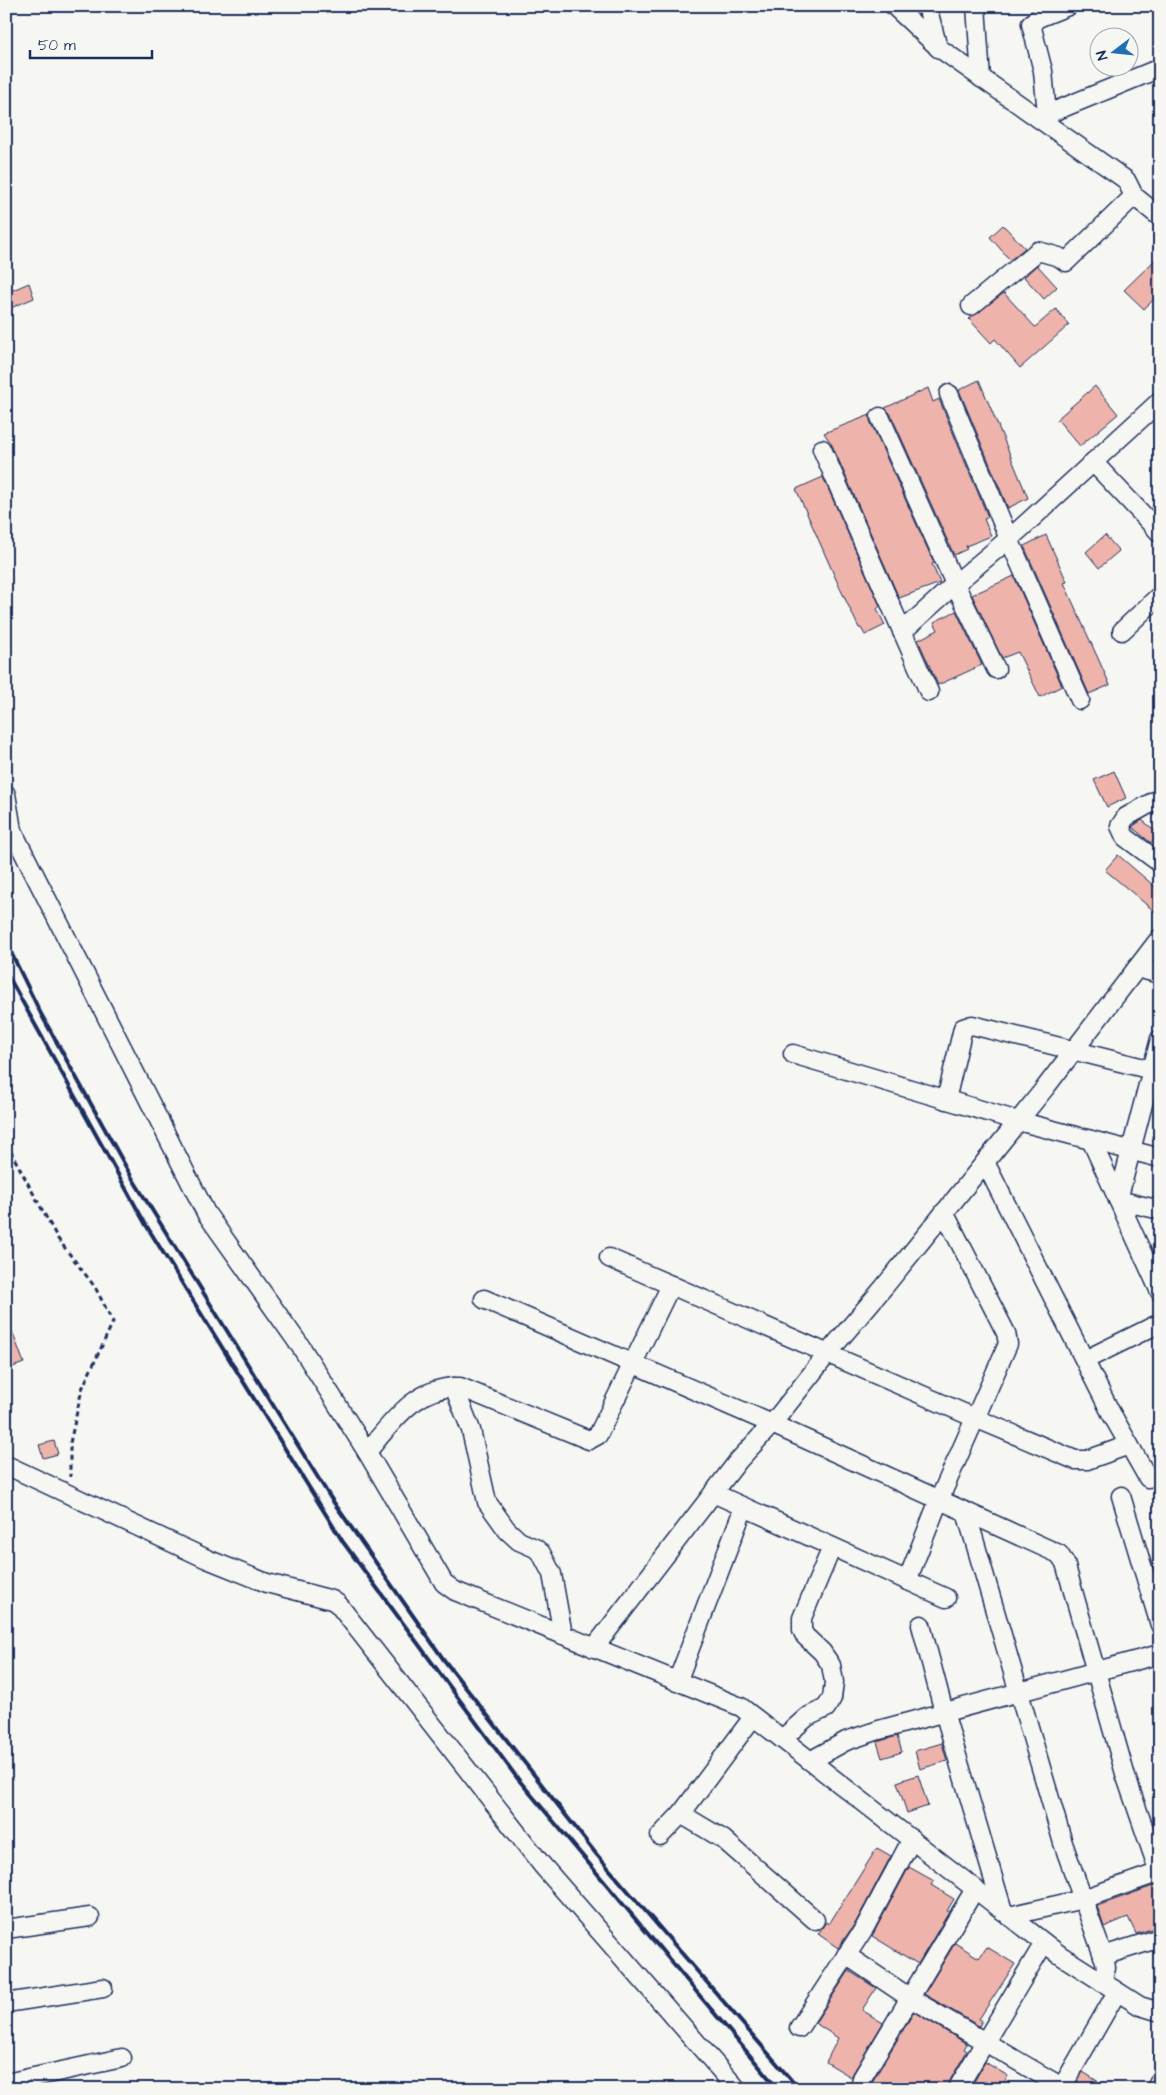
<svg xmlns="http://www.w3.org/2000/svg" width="1166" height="2095" font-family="'Architects Daughter',sans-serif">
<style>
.building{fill:#eeb3ab;stroke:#1b2f5e}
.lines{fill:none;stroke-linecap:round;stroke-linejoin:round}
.minor-casing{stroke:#1b2f5e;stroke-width:21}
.path{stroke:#1b2f5e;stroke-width:3;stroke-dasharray:5 4;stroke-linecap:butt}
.minor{stroke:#f6f6f2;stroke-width:18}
.rail{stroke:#1b2f5e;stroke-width:4}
</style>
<rect width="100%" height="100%" fill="#f6f6f2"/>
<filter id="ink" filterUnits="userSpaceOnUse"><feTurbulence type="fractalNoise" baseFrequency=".02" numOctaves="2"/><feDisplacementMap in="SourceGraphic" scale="10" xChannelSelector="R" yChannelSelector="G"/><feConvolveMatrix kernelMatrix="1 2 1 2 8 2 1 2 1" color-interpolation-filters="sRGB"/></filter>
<g filter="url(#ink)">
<g class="building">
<path d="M1003,225L1025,248L1010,260L990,237Z"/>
<path d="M1160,255V293L1144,309L1124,290Z"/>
<path d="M1037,265L1057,287L1044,299L1024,277Z"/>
<path d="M29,283L34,298L6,310V293Z"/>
<path d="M1004,293L1035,327L1056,309L1069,325L1020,368L995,339L991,343L969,319Z"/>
<path d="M979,380L1028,498L1008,508L959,390Z"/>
<path d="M1095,386L1118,414L1080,446L1057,419Z"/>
<path d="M928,388L933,402L939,399L988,517L984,519L991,536L966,546L967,549L954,555L890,413L885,408Z"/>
<path d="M870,415V421L934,563L932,564L940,583L899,598L832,445L824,433Z"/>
<path d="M823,477L880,606L877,609L885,625L865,635L861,628H859L839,586L796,489Z"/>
<path d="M1046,535L1067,582L1064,583L1110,685L1089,694L1024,546Z"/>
<path d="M1105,535L1119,551L1099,568L1086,552Z"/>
<path d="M1014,576L1062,686L1040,697L1018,652L1002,658L972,595Z"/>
<path d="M956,611L982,665L938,685L918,640L938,630L934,622Z"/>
<path d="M1114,771L1126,798L1107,807L1094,780Z"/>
<path d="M1142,820L1158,833L1151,843L1132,827Z"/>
<path d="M1118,855L1160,891V916L1105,870Z"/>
<path d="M6,1323H9L24,1363L10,1368L6,1356Z"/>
<path d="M54,1441L58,1454L43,1458L39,1445Z"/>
<path d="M897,1736L902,1752L882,1758L877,1742Z"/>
<path d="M942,1743L947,1761L920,1769L915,1751Z"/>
<path d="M918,1775L928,1806L907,1813L897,1782Z"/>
<path d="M877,1848L891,1856L856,1922L838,1948L818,1934L826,1922L829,1924Z"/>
<path d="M909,1867L934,1881L931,1885L954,1899L947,1911L949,1912L918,1964L872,1936Z"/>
<path d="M1156,1885L1160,1889V1926L1136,1934L1128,1917L1104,1927L1097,1906Z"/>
<path d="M955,1943L979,1958L987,1947L1015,1964L979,2019L982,2021L979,2026L924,1994Z"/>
<path d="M849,1971L876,1988L862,2010L883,2023L851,2077L826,2062L838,2038L815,2023Z"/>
<path d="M914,2012L967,2044L964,2049L967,2051L945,2089H871L872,2082Z"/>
<path d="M985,2062L1008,2076L1000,2089H970Z"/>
<path d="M1083,2072L1110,2089H1073Z"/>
</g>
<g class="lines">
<g class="minor-casing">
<g id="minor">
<path d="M894,6L939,48L1126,180L1134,196L1160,217"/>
<path d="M927,6L938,48"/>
<path d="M976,6L981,78"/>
<path d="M1047,114L1043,71L1031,24L1038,18L1068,6"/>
<path d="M1038,118L1160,68"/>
<path d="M971,306L1038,251L1059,257L1066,262L1134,196"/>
<path d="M949,394L1009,539L1080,700"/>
<path d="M880,417L955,584L996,669"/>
<path d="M822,449L929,692"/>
<path d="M1093,462L1160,533"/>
<path d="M1122,631L1160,595"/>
<path d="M902,632L955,584L1018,531L1160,401"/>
<path d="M6,794L12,830L206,1213L301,1347L367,1452L444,1583L455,1591L741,1707L1060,1955L1140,2006L1160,2012"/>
<path d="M1160,798L1126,817L1120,826L1125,837L1160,863"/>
<path d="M1137,968L1160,974"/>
<path d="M1160,1039L1118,1200L1160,1210"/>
<path d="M793,1054L1018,1121L1160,1158"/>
<path d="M946,1100L963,1028L972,1025L1160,1072"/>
<path d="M1091,1140L1160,1292"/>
<path d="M985,1162L1111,1413L1148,1478"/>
<path d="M609,1258L975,1418L1075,1460H1087L1129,1445"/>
<path d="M484,1299L772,1424L1059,1554L1065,1563L1126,1777L1160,1875"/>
<path d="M1085,1360L1160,1323"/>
<path d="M454,1387L471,1430L487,1502L507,1530L519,1541L535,1548L541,1553L552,1574L563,1635"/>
<path d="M367,1452C392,1422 417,1385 460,1387L589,1440L598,1435L671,1285"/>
<path d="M6,1465L207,1559L267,1583L332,1600L338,1604L542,1865L737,2089"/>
<path d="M713,1493L946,1598"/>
<path d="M1121,1496L1160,1625"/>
<path d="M966,1512L1063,1843L1105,1961L1106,1968L1102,1982"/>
<path d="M907,1581L939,1500L1008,1344L1006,1333L944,1212"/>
<path d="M921,1625L944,1712L1003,1911"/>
<path d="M594,1648L738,1461L772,1424L828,1353L884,1287L1045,1088L1160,938"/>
<path d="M677,1682L744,1507"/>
<path d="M782,1739L807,1717L826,1708L832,1698L834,1682L831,1665L822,1652L805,1636L802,1630V1618L832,1547"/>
<path d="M810,1761L846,1741L879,1730L1160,1654"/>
<path d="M681,1814L723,1839L815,1920"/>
<path d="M660,1836L681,1814L753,1717"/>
<path d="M1009,1916L1083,1899L1160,1872"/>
<path d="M6,1929L90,1917"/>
<path d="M846,1955L910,1998L1062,2087"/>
<path d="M1103,1956L1160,1938"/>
<path d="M6,2003L103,1988"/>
<path d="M799,2028L865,1927L912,1839"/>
<path d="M6,2083L122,2058"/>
<path d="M860,2089L862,2078L975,1889"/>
<path d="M957,2089L1044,1943"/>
<path d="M1061,2089L1117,1992"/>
<path d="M1156,2089L1160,2080"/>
</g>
</g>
<path class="path" d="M6,1143L58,1239L95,1287L113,1322L82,1389L70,1443V1477"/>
<use href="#minor" class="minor"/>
<g class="rail">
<path d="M6,942L41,1014L131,1176L330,1497L444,1660L597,1855L799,2089"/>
<path d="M6,972L146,1225L343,1542L518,1779L778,2089"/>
</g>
</g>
</g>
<rect width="1166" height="2095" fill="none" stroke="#f6f6f2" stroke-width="25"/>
<rect x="12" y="12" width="1141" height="2070" fill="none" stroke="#1b2f5e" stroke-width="2" filter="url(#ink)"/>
<g transform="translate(1114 52) rotate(254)"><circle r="24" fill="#f6f6f2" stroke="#9ea6b7"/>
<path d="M0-4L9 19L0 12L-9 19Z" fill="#1f6fb2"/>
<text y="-8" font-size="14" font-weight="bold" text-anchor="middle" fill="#1b2f5e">N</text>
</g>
<path d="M30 50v8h122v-8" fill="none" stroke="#1b2f5e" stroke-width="2.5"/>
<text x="38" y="50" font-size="15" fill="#1b2f5e" stroke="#f6f6f2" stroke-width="4" paint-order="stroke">50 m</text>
</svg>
